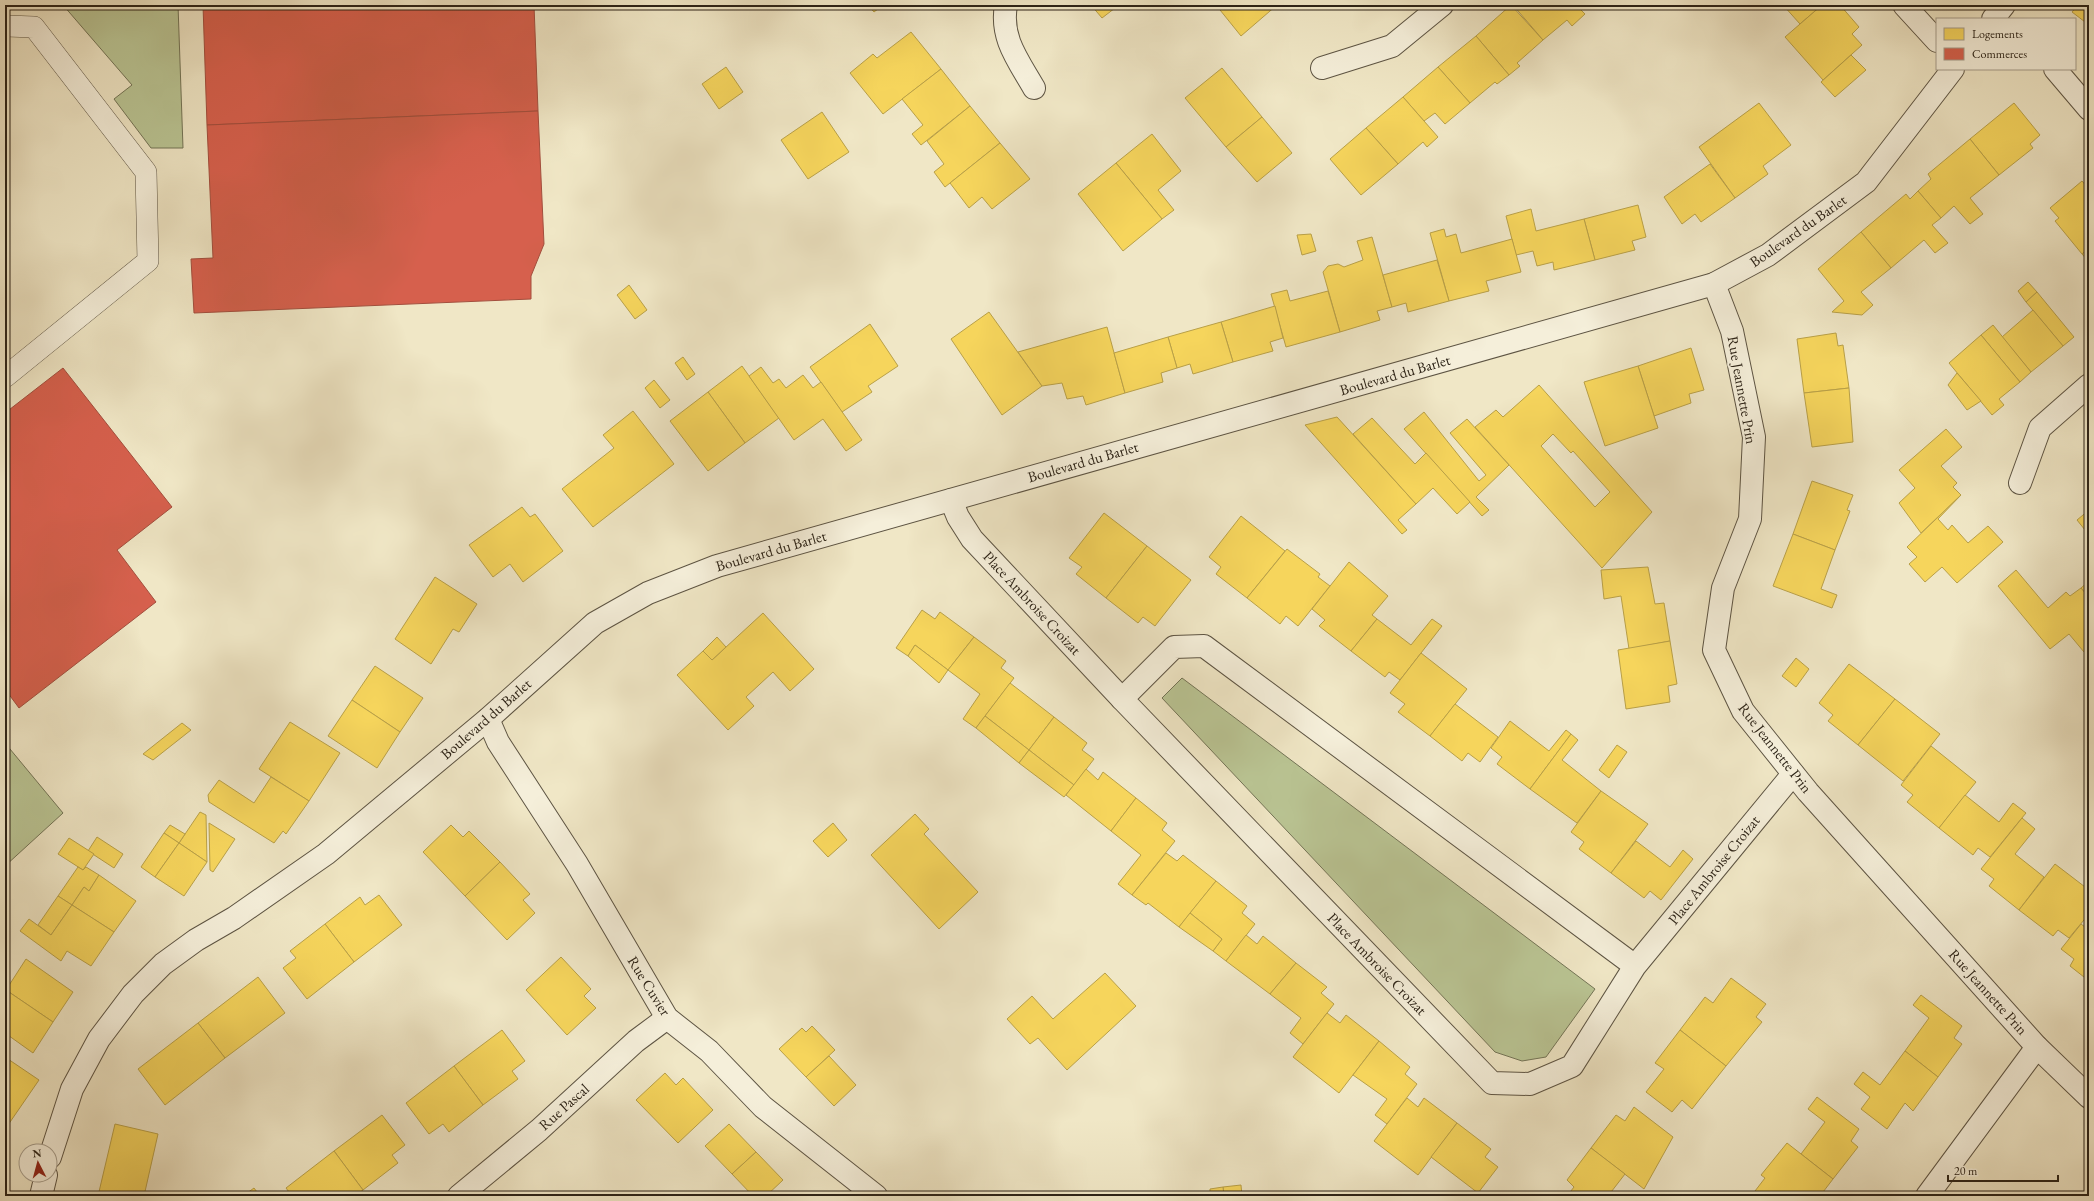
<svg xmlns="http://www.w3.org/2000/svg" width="2094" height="1201" font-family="'EB Garamond',serif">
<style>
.green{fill:#bac594;stroke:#737456}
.homes{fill:#f6d55c;stroke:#b9a047;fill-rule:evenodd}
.shops{fill:#d6604d;stroke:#a34e3d}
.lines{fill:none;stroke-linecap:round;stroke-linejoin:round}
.service-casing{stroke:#5d5443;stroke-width:22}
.minor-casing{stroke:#5d5443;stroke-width:24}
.service{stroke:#f5efda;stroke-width:21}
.minor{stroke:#f5efda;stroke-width:22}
.labels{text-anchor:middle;stroke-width:4;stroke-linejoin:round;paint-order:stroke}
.street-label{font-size:15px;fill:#2c2317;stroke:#f5efda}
</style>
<rect width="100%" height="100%" fill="#f0e7c6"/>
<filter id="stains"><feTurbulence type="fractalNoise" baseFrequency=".005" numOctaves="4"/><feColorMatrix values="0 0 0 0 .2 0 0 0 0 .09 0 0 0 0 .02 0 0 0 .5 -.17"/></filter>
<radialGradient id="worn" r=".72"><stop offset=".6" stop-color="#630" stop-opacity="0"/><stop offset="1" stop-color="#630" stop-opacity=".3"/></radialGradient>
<g class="green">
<path d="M63,5H178L183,148H151L114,99L132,85Z"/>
<path d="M1182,678L1595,989L1546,1057L1522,1061L1495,1052L1162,698Z"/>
<path d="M5,743L63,813L5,866Z"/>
</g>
<g class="homes">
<path d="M868,5H883L874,12Z"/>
<path d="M1091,5H1119L1102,18Z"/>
<path d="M1216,5H1277L1241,36Z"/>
<path d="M1511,5L1543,40L1517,63L1520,66L1509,75L1476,36Z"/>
<path d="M1513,5H1576L1585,14L1572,26L1567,20L1543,40Z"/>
<path d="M1783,5H1822L1800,24Z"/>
<path d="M1822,5H1840L1859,27L1852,34L1862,45L1823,80L1785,37Z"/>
<path d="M2078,5H2089V25L2072,12Z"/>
<path d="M911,32L941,69L883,114L850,73L873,54L877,58Z"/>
<path d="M1476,36L1509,75L1497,84L1495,82L1470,103L1438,67Z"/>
<path d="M1851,55L1866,70L1835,97L1821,82Z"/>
<path d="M726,67L743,92L719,109L702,84Z"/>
<path d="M1438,67L1470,103L1445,124L1435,113L1424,121L1403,97Z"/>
<path d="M1222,68L1262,117L1226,147L1185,98Z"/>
<path d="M941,69L970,106L921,145L912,134L923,125L902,99Z"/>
<path d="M1403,97L1438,137L1427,147L1423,142L1398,164L1366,128Z"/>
<path d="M1759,103L1791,145L1763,166L1768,174L1735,198L1699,147Z"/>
<path d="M2014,103L2040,135L2030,144L2033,148L1999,175L1970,139Z"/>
<path d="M970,106L1000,143L945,187L934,172L944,164L927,141Z"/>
<path d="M822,112L849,152L808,179L781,140Z"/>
<path d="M1262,117L1292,153L1257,182L1226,147Z"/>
<path d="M1366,128L1398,164L1361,195L1330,159Z"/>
<path d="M1152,134L1181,171L1158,190L1174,210L1162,219L1116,163Z"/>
<path d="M1970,139L1999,175L1970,198L1983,214L1970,224L1954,206L1941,218L1918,191L1931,179L1928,174Z"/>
<path d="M1000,143L1030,179L992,209L982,197L969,208L950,183Z"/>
<path d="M1116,163L1162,219L1123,251L1078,194Z"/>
<path d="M1710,164L1735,198L1701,222L1695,214L1682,224L1664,197Z"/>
<path d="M2082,181L2089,189V248L2082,254L2055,221L2059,218L2050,208Z"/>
<path d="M1918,191L1941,218L1932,225L1948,243L1935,253L1924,240L1891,268L1861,232L1906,194L1910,199Z"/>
<path d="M1638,205L1646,237L1632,241L1635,250L1595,260L1584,219Z"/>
<path d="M1531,209L1536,231L1584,219L1595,260L1554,270L1553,262L1537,266L1533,251L1516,255L1506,216Z"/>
<path d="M1444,229L1446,237L1456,234L1461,253L1512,239L1521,272L1486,281L1489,291L1449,301L1430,233Z"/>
<path d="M1861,232L1891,268L1861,292L1873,305L1862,315L1832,312L1844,301L1818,269Z"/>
<path d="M1311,234L1316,251L1302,255L1297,235Z"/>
<path d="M1372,237L1392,307L1377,311L1380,320L1340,332L1323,272L1328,266L1338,264L1344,267L1363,260L1357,241Z"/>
<path d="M2089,248V262L2082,254Z"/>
<path d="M1437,260L1449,301L1408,312L1406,303L1392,307L1383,275Z"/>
<path d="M2028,282L2037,292L2026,302L2018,291Z"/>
<path d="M629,285L647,310L635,319L617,295Z"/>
<path d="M1287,290L1290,301L1328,291L1340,332L1286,347L1271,294Z"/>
<path d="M2037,292L2074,337L2063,346L2026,302Z"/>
<path d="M1275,306L1283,338L1270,342L1273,351L1233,362L1221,322Z"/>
<path d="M2033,310L2063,346L2031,372L2002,337Z"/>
<path d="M989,312L1042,386L1002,415L951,339Z"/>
<path d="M1221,322L1233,362L1193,374L1190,364L1177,368L1168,337Z"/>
<path d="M870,324L898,366L868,386L872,392L842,412L810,367Z"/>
<path d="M1993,325L2031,372L2020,382L1981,335Z"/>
<path d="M1107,327L1125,393L1086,405L1083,396L1067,399L1062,383L1042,386L1018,352Z"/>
<path d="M1836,333L1838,346L1843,345L1849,388L1804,393L1797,339Z"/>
<path d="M1981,335L2020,382L1999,399L2004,405L1992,415L1949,363Z"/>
<path d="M1168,337L1177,368L1161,373L1163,382L1125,393L1114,353Z"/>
<path d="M1691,348L1704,390L1689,394L1691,403L1654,416L1638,366Z"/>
<path d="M683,357L695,374L687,380L675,363Z"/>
<path d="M742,366L779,418L745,443L708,392Z"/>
<path d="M1638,366L1658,428L1605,446L1584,382Z"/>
<path d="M761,367L773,383L779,379L786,388L803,375L813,388L821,382L862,440L846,451L823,419L794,440L749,376Z"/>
<path d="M1957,373L1981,401L1967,410L1948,385Z"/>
<path d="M654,380L670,400L660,408L645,388Z"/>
<path d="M1539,385L1652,512L1602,568L1475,427L1496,410L1503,417ZM1553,434L1571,453L1573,451L1610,492L1595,507L1541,446Z"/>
<path d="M1849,388L1853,442L1812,447L1804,393Z"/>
<path d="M708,392L745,443L708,471L670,421Z"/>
<path d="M633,411L674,464L593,527L562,489L614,448L603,435Z"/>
<path d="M1424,412L1479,481L1486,475L1450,433L1467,419L1509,465L1476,497L1489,510L1482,516L1404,429Z"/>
<path d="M1337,417L1416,504L1398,520L1407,530L1402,534L1305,425Z"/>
<path d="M1372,418L1415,464L1426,453L1470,502L1457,514L1433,488L1416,504L1353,434Z"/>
<path d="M1946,429L1962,447L1941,466L1957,483L1953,487L1961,495L1921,533L1899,503L1915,488L1899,470Z"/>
<path d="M1812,481L1853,495L1847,510L1850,511L1835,550L1793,534Z"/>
<path d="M1961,495L1938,519L1948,530L1952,525L1968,543L1988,526L2003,542L1957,583L1942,567L1925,582L1909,564L1917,557L1907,547Z"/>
<path d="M522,507L530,517L535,514L563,551L523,582L510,564L493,577L469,545Z"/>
<path d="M2089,510V535L2077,520Z"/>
<path d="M1104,513L1147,546L1106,598L1076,574L1082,567L1069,558Z"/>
<path d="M1241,516L1285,551L1247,598L1216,574L1221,567L1209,557Z"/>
<path d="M1793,534L1835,550L1821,589L1837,595L1832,608L1773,586Z"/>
<path d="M1147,546L1191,580L1155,626L1143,617L1138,623L1106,598Z"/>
<path d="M1287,549L1320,574L1318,577L1330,586L1298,626L1286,616L1280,624L1247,598Z"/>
<path d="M1349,562L1388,596L1372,615L1377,619L1351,651L1319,626L1325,620L1312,609Z"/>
<path d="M1648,567L1655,604L1664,603L1670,641L1629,649L1621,596L1604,599L1601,570Z"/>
<path d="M2016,570L2048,608L2066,592L2070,596L2081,588L2089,597V648L2084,652L2069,634L2050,649L1998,586Z"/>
<path d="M435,577L477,604L459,632L453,629L431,664L395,639Z"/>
<path d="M2089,581V597L2081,588Z"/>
<path d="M922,610L935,619L940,612L974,637L948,670L915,645L908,656L896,648Z"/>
<path d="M763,613L814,669L790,691L773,672L746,697L754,706L728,730L677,675L703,651L712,660Z"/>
<path d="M1377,619L1411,645L1432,619L1442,626L1400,680L1389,672L1385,677L1351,651Z"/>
<path d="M717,637L726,647L712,660L703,651Z"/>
<path d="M974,637L1006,661L1001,668L1014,678L976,728L963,719L980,694L948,670Z"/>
<path d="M1670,641L1677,684L1668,686L1670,702L1626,709L1618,650Z"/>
<path d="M915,645L948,670L939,683L908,656Z"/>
<path d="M1421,653L1467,689L1430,736L1398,712L1405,704L1390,693Z"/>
<path d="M1796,658L1809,669L1796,687L1782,676Z"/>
<path d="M1849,664L1895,699L1858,745L1828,721L1833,715L1819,703Z"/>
<path d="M375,666L423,698L400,732L352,700Z"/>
<path d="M1010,683L1054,717L1029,750L985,716Z"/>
<path d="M1895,699L1940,734L1903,781L1858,745Z"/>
<path d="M352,700L400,732L377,768L328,736Z"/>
<path d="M1455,704L1498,737L1480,762L1468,753L1462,761L1430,736Z"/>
<path d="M985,716L1029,750L1019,763L976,728Z"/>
<path d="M1054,717L1087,743L1082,750L1094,759L1074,785L1029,750Z"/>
<path d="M1510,721L1549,751L1566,730L1571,734L1530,789L1497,764L1502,757L1491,748Z"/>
<path d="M290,722L340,753L309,801L259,769Z"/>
<path d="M182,723L191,730L153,760L143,754Z"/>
<path d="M1571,734L1578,740L1562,760L1601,791L1577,823L1530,789Z"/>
<path d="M1617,745L1627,752L1609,778L1599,770Z"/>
<path d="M1931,746L1976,782L1939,828L1907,802L1913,795L1901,785Z"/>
<path d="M1029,750L1074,785L1064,797L1019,763Z"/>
<path d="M1086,769L1098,780L1103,772L1136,798L1111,831L1066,795Z"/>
<path d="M271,777L309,801L286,834L283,831L274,843L209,802L208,795L219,780L254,803Z"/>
<path d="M1601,791L1648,824L1611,873L1579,849L1584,842L1571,832Z"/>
<path d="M1965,795L1999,822L2013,803L2026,813L1990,857L1978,848L1973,855L1939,828Z"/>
<path d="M1136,798L1167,823L1162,830L1175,841L1132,895L1118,884L1141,855L1111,831Z"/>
<path d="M200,812L206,815L207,862L179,843Z"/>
<path d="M915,814L929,829L924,834L978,892L939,929L871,855Z"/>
<path d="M2022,818L2035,829L2015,854L2044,877L2019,910L1989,886L1994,879L1981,869Z"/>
<path d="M209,823L235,839L213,872L210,870Z"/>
<path d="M833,823L847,840L828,857L813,841Z"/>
<path d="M170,825L185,834L179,843L164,833Z"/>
<path d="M451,825L463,837L469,831L500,862L465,896L423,852Z"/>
<path d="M164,833L179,843L155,877L141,867Z"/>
<path d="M97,837L123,854L114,868L88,851Z"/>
<path d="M69,838L94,854L83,870L58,854Z"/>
<path d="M1636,841L1670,867L1683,850L1693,859L1661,900L1650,891L1644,898L1611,873Z"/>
<path d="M179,843L207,862L184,896L155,877Z"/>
<path d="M1166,853L1177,861L1183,855L1216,881L1179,927L1148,903L1146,905L1132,895Z"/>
<path d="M500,862L530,894L523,900L535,913L507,940L465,896Z"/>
<path d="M2055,864L2089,890V914L2069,938L2058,930L2053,936L2019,910Z"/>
<path d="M78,867L83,870L86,867L99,875L89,891L84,887L72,905L58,896Z"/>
<path d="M99,875L136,901L114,932L72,905L84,887L89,891Z"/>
<path d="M1216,881L1247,906L1242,913L1255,924L1226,961L1213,951L1222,939L1190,913Z"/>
<path d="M379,895L402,925L354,962L325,924L360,897L365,905Z"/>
<path d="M58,896L72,905L51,935L38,925Z"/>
<path d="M72,905L114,932L91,966L67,951L61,961L20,931L29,919L51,935Z"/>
<path d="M1190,913L1222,939L1213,951L1179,927Z"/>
<path d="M325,924L354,962L307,999L283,968L296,958L290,951Z"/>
<path d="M2081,924L2089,930V981L2070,966L2074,959L2061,949Z"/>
<path d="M1246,935L1257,944L1263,936L1296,963L1270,994L1226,961Z"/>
<path d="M561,957L591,989L584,996L596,1008L567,1035L526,990Z"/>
<path d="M26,959L73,992L53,1022L6,990Z"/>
<path d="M1296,963L1327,987L1321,993L1334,1004L1303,1044L1290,1033L1301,1018L1270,994Z"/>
<path d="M1105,973L1136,1006L1067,1070L1038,1038L1030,1044L1007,1019L1032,996L1053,1019Z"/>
<path d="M258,977L285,1013L225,1058L198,1023Z"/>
<path d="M1731,978L1766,1004L1756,1017L1762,1022L1726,1066L1680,1030L1705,997L1713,1003Z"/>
<path d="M6,990L53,1022L33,1053L5,1033Z"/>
<path d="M1921,995L1962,1026L1954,1038L1962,1044L1938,1077L1905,1051L1929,1018L1913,1005Z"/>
<path d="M1327,1013L1340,1023L1346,1015L1379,1041L1339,1093L1293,1057Z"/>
<path d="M198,1023L225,1058L165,1105L138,1069Z"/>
<path d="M812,1026L835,1050L806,1077L779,1049L802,1028L806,1032Z"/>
<path d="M502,1030L525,1061L512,1071L518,1079L483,1105L454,1066Z"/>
<path d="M1680,1030L1726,1066L1692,1109L1682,1100L1672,1112L1646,1092L1664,1069L1655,1063Z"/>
<path d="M1379,1041L1410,1067L1405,1074L1417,1084L1387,1124L1375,1115L1387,1099L1353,1075Z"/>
<path d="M1905,1051L1938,1077L1913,1111L1905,1103L1887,1129L1861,1109L1870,1097L1854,1084L1863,1072L1880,1085Z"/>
<path d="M829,1056L856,1085L834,1106L806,1077Z"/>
<path d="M5,1057L39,1080L8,1125L5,1123Z"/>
<path d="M454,1066L483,1105L449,1132L443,1124L429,1134L406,1103Z"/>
<path d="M665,1073L676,1085L683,1078L713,1110L678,1143L636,1100Z"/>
<path d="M1817,1097L1859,1129L1851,1141L1858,1147L1833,1179L1801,1154L1825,1122L1808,1109Z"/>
<path d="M1407,1098L1418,1107L1424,1098L1457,1123L1418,1175L1374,1141Z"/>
<path d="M1634,1107L1673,1137L1644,1189L1591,1148L1616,1115L1625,1121Z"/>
<path d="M382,1115L405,1145L392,1155L398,1163L363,1190L334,1151Z"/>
<path d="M1457,1123L1491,1149L1485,1157L1498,1167L1478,1193L1431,1157Z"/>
<path d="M115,1124L158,1134L144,1196H98Z"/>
<path d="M729,1124L756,1152L732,1174L705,1146Z"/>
<path d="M1787,1143L1833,1179L1820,1196H1762L1755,1191L1765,1178L1761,1175Z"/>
<path d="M1591,1148L1625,1174L1608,1196H1567L1574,1187L1567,1180Z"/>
<path d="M334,1151L363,1190L355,1196H292L286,1188Z"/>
<path d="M756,1152L783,1180L766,1196H753L732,1174Z"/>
<path d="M1241,1185L1242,1196H1224L1223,1187Z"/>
<path d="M1223,1187L1224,1196H1210V1189Z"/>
<path d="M254,1188L260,1196H243Z"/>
</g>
<g class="shops">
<path d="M203,5H534L538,111L207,125Z"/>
<path d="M538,111L544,244L531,276V299L194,313L191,259L213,258L207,125Z"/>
<path d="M63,368L172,507L117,550L156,602L19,708L5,689V413Z"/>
</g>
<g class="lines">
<g class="service-casing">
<path id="service" d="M5,377L148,261L146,172L34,27L7,26"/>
</g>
<g class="minor-casing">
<g id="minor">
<path d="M1006,5C1000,38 1018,60 1034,88"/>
<path d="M1904,5L1937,41"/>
<path d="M1993,19L2004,5"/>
<path d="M1322,68L1392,46L1442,5"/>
<path d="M2055,69L2089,109"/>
<path d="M1714,284L1732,331L1754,437L1750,519L1723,588L1714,650L1743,711L1808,792L2037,1047"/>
<path d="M2020,483L2040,428L2089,385"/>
<path d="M951,500L958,517L972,539L1122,699"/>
<path d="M488,719L498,742L577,864L667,1018L709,1051L763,1107L876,1196"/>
<path d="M1635,966L1572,1066L1530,1084L1492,1083L1122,699L1174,647L1204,646L1635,966L1793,774"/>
<path d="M50,1157L72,1089L99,1039L133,994L163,964L196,940L234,918L326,854L488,719L595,623L648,593L717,566L1714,284L1768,255L1866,182L1953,69"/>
<path d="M41,1196L46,1175"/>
<path d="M459,1196L539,1130L636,1041L667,1018"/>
<path d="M1927,1196L2037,1047L2089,1097"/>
</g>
</g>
<use href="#service" class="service"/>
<use href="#minor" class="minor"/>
</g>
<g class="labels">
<g class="street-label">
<text transform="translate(1798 231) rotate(-35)" y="5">Boulevard du Barlet</text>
<text transform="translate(1395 375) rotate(-16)" y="5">Boulevard du Barlet</text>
<text transform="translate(1742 390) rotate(80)" y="5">Rue Jeannette Prin</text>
<text transform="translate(1083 462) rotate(-16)" y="5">Boulevard du Barlet</text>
<text transform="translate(771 551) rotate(-16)" y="5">Boulevard du Barlet</text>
<text transform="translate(1032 603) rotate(47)" y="5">Place Ambroise Croizat</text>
<text transform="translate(486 719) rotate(-41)" y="5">Boulevard du Barlet</text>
<text transform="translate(1775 748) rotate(52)" y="5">Rue Jeannette Prin</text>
<text transform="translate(1714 870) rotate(-51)" y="5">Place Ambroise Croizat</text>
<text transform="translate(1377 964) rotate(46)" y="5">Place Ambroise Croizat</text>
<text transform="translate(649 986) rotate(58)" y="5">Rue Cuvier</text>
<text transform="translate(1988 992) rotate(48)" y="5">Rue Jeannette Prin</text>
<text transform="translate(564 1107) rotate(-42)" y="5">Rue Pascal</text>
</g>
</g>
<rect width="2094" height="1201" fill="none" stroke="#f0e7c6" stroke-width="20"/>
<rect x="6" y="6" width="2082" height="1189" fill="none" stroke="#2c2317" stroke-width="2"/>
<rect x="10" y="10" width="2074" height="1181" fill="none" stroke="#2c2317"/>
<rect x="1936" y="18" width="140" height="52" fill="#f5efda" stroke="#a59d8c"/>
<rect x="1944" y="28" width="20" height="12" fill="#f6d55c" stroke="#a59d8c"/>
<text x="1972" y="38" font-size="12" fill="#2c2317">Logements</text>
<rect x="1944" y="48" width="20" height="12" fill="#d6604d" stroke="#a59d8c"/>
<text x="1972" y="58" font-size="12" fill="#2c2317">Commerces</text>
<g transform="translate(38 1163) rotate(354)"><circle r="19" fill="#f5efda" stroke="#a59d8c"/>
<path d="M0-3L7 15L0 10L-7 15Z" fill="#8f2418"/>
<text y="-6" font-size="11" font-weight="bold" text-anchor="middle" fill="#2c2317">N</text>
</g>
<path d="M1948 1175v6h110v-6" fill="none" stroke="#2c2317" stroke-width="2"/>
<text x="1954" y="1175" font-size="12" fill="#2c2317" stroke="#f5efda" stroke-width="3" paint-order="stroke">20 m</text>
<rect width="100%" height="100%" filter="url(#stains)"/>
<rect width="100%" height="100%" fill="url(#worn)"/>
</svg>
